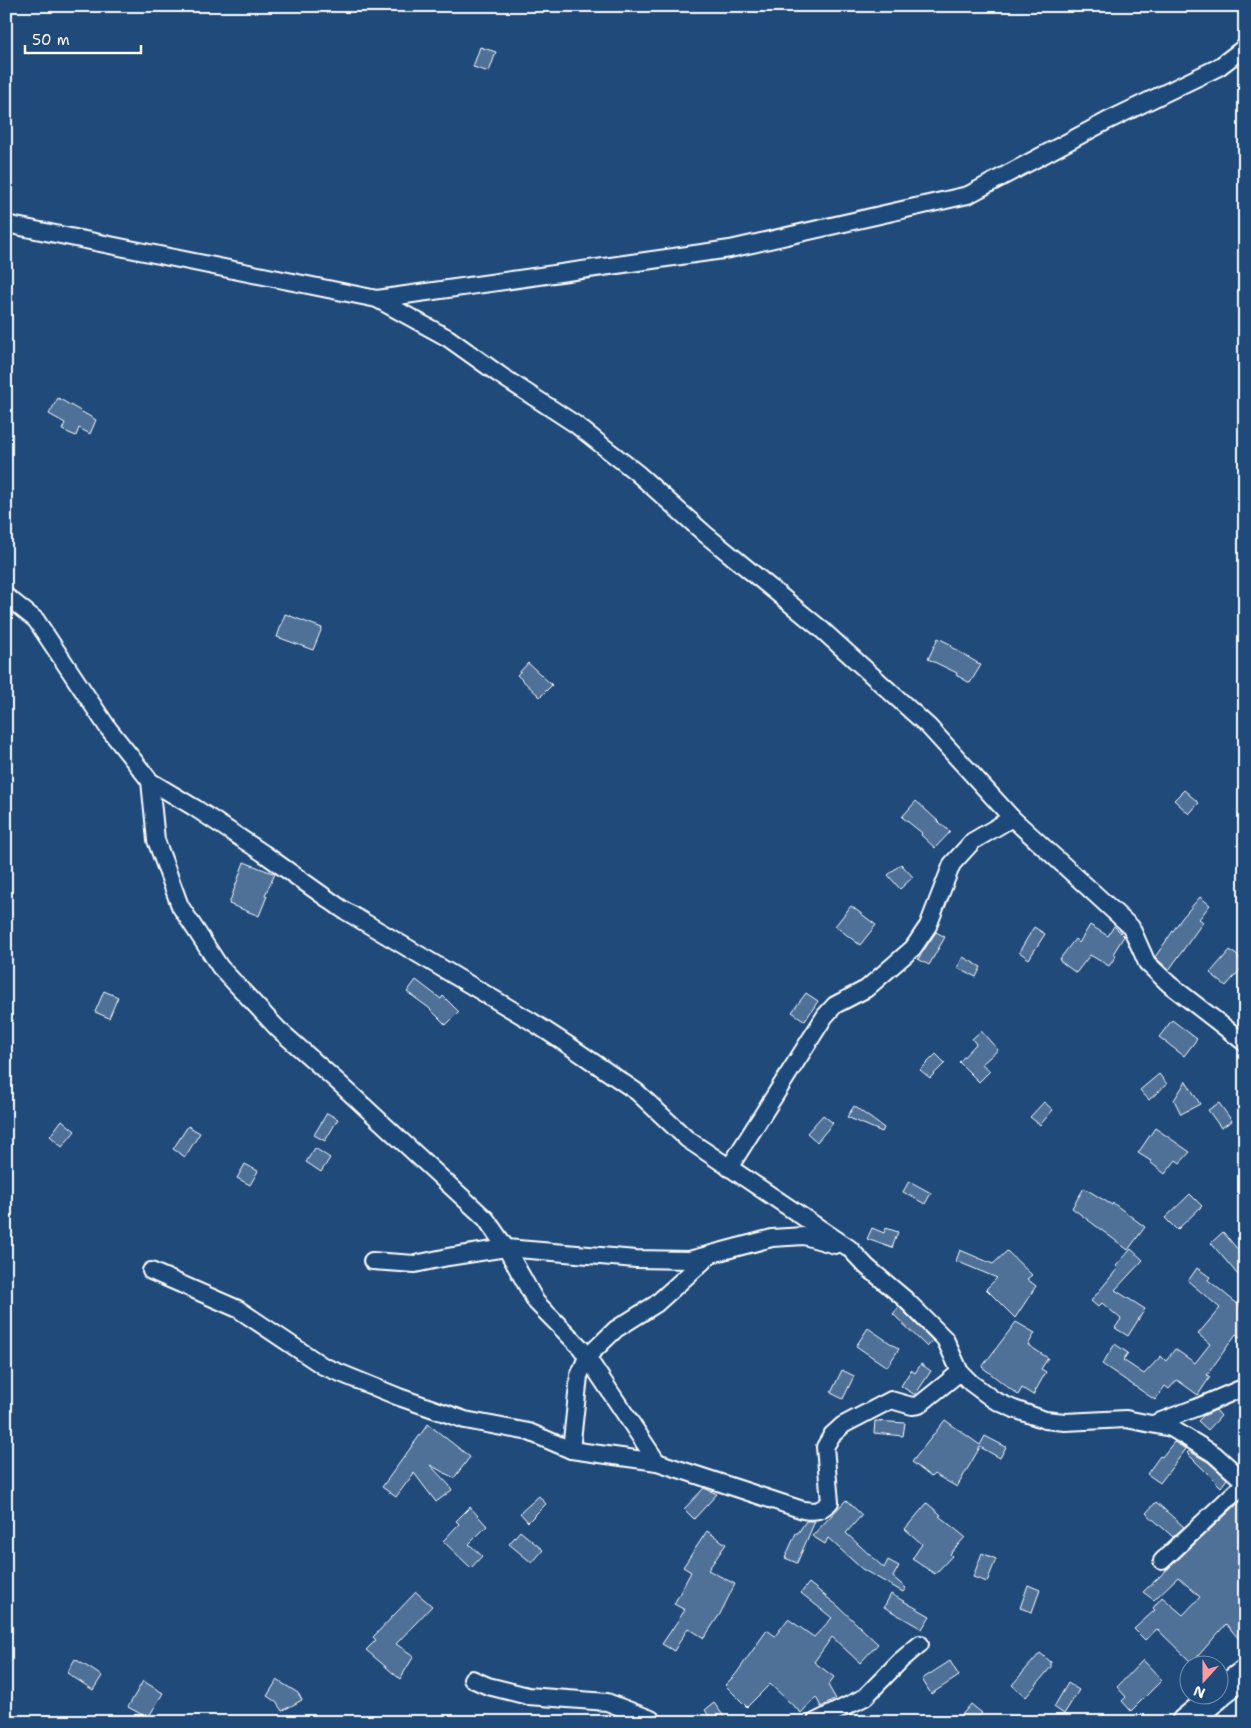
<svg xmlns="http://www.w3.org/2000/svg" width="1251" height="1728" font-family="'Shantell Sans',sans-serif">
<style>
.building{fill:#507197;stroke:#fff}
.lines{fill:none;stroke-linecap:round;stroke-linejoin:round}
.street-casing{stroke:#fff;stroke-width:20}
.primary-casing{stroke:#fff;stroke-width:30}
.street{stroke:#1f4a7a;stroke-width:16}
.primary{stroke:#1f4a7a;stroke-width:26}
</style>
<rect width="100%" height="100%" fill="#1f4a7a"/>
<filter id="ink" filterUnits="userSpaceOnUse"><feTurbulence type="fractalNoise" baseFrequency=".02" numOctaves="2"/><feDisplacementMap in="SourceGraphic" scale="10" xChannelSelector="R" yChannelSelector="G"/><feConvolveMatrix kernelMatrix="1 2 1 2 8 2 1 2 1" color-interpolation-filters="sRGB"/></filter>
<g filter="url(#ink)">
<g class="building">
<path d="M480,47L496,52L489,72L473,67Z"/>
<path d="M58,398L96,420L90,434L79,428L76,436L62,430L65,423L49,414Z"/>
<path d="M285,614L322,628L313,650L277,637Z"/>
<path d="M938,638L952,645L951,647L981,665L970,683L956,675L957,673L928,659Z"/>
<path d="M528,663L552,685L540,697L517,675Z"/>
<path d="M1184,790L1199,803L1189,814L1174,800Z"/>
<path d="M916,801L950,832L935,848L921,835L922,833L902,817Z"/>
<path d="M244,862L275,874L265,895L267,896L259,916L229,904Z"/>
<path d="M901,864L913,877L900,889L888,875Z"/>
<path d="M1200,897L1210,905L1199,919L1203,922L1169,970L1155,957L1182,918Z"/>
<path d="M851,906L876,925L860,945L835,926Z"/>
<path d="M1090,925L1108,936L1114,926L1124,936L1113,954L1116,956L1109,966L1090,955L1076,973L1059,960L1075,939L1079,943Z"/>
<path d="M1034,927L1045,934L1029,959L1019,952Z"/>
<path d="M936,932L945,937L929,965L918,959Z"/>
<path d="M1230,950L1245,962V964L1226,986L1210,973Z"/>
<path d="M963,957L981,967L976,977L957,968Z"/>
<path d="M416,980L441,999L443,996L459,1012L446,1025L429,1008L407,992Z"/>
<path d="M104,991L118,997L109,1018L95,1012Z"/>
<path d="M806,993L818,1001L805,1021L792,1012Z"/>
<path d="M1172,1020L1197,1039L1184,1056L1159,1037Z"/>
<path d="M981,1031L998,1050L982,1064L990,1071L979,1082L959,1062L976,1044L972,1039Z"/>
<path d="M936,1054L945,1063L930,1078L920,1070Z"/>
<path d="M1159,1074L1167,1084L1149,1100L1140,1090Z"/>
<path d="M1186,1081L1200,1104L1181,1114L1174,1100Z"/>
<path d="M1044,1102L1053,1110L1040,1125L1030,1117Z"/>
<path d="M1219,1103L1232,1121L1221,1128L1208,1110Z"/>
<path d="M854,1106L884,1128L882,1132L847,1117Z"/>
<path d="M327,1113L338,1119L325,1141L314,1135Z"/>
<path d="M823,1115L833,1123L817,1142L807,1133Z"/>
<path d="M62,1120L75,1131L62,1147L50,1136Z"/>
<path d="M188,1126L200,1133L185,1157L173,1149Z"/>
<path d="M1155,1128L1190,1152L1180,1163L1176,1160L1165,1174L1150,1162L1151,1161L1138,1153Z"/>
<path d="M315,1148L330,1158L321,1172L306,1162Z"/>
<path d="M245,1164L258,1171L250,1185L237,1178Z"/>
<path d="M909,1181L931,1193L925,1204L903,1192Z"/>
<path d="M1084,1188L1112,1205L1113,1203L1145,1227L1128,1250L1072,1208Z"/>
<path d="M1190,1194L1202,1206L1177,1230L1165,1218Z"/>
<path d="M872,1228L884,1233L886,1228L898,1232L892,1248L867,1239Z"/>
<path d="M1223,1232L1245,1258V1269L1238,1275L1211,1243Z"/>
<path d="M1131,1249L1143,1260L1115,1290L1145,1309L1128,1336L1115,1328L1121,1319L1102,1303L1098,1307L1091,1301L1118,1268L1116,1266Z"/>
<path d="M960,1250L993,1264L1007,1251L1032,1275L1027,1279L1036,1286L1015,1318L986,1289L997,1278L956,1261Z"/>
<path d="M1197,1268L1210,1277L1208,1280L1245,1310V1341L1236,1334L1207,1375L1210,1377L1198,1395L1177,1380L1169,1389L1165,1386L1155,1400L1102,1364L1115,1344L1128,1353L1123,1360L1144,1374L1161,1356L1166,1361L1175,1349L1195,1363L1210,1344L1198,1334L1220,1308L1188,1281Z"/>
<path d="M899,1307L933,1341L927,1347L893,1314Z"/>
<path d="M1016,1322L1035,1333L1028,1345L1048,1358L1041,1369L1046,1372L1033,1395L1022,1388L1018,1395L982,1367Z"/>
<path d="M868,1328L899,1349L887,1367L856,1346Z"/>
<path d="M921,1364L931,1371L915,1395L901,1386L911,1370L915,1373Z"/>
<path d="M842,1370L854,1376L843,1399L831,1393Z"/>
<path d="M1216,1410L1221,1416L1208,1430L1198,1421L1203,1416Z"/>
<path d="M945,1420L980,1445L985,1436L1006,1447L1000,1458L980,1447L957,1487L934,1474L931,1477L912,1462Z"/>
<path d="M875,1421L905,1423L903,1436L874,1433Z"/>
<path d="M428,1424L470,1457L454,1478L430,1465L449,1485L452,1490L436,1502L414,1473L396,1497L382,1487Z"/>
<path d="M1174,1442L1186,1449L1160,1483L1147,1474L1160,1456L1162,1457Z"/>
<path d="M1189,1451L1208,1462L1227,1479L1221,1487L1187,1453Z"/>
<path d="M704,1488L717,1494L694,1519L684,1509Z"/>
<path d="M539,1496L546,1504L528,1522L520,1513Z"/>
<path d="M1245,1497V1646L1226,1624L1192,1663L1157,1629L1145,1640L1134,1629L1155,1610L1153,1608L1162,1597L1183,1615L1200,1597L1178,1577L1154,1600L1143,1592Z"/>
<path d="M846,1500L862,1515L846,1533L884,1568L888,1560L899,1566L893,1577L906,1588L903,1592L862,1569L828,1538L825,1544L812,1536Z"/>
<path d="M1156,1502L1184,1527L1173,1537L1146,1513Z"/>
<path d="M927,1503L941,1515L939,1516L965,1537L950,1554L952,1556L935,1574L912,1559L922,1544L905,1529Z"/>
<path d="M470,1507L487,1526L469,1544L482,1556L471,1568L443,1541L459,1524L456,1521Z"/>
<path d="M806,1521H815L797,1563L785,1558L796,1533H798Z"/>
<path d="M520,1531L543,1550L532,1563L509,1544Z"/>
<path d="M707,1531L726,1544L708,1570L735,1584L720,1614L704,1638L688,1628L674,1651L662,1644L685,1610L674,1604L691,1572L683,1567Z"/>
<path d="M982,1553L996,1559L987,1582L973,1577Z"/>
<path d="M809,1583L838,1606L878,1644L860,1663L832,1637L814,1662L834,1677L828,1685L836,1699L821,1707L816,1697L801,1713L770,1684L747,1707L725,1685L736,1674L767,1630L775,1636L788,1619L814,1637L832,1618L801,1593Z"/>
<path d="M1028,1585L1040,1590L1032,1612L1020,1608Z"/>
<path d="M416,1592L432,1606L396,1644L414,1656L400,1679L366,1650L376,1640L373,1637Z"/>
<path d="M891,1594L930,1616L922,1629L884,1607Z"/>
<path d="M1040,1653L1051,1662V1667L1026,1697L1012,1685Z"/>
<path d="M75,1659L102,1676L93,1690L67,1673Z"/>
<path d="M1143,1660L1162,1680L1131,1711L1122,1701L1126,1697L1117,1687Z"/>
<path d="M950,1661L959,1676L931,1694L922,1679Z"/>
<path d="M277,1680L298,1693L302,1700L282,1711L276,1702L267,1696Z"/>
<path d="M143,1681L163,1693L148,1718L128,1707Z"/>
<path d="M1068,1683L1079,1690L1064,1714L1054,1707Z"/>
<path d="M714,1703L728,1722H713L705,1710Z"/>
<path d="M971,1704L982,1713L974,1722H956Z"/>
</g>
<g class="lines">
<g class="street-casing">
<g id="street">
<path d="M6,224L377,299L448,338L500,375L575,424L637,473L705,534L821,629L929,727L1012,818L1131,927L1147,963L1169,984L1245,1043"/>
<path d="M377,299L730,249L968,195L1107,121L1219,67L1245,47"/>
<path d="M6,596L36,620L108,728L150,781L156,840L180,906L220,967L278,1029L339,1083L486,1219L506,1248L536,1302L581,1348L657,1462"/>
<path d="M150,781L195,808L263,853L342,909L531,1021L571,1047L637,1092L687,1139L849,1248L867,1267L905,1299L945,1339L960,1372L971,1383L994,1400L1014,1409L1045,1420L1065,1422L1126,1419L1171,1428L1214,1454L1245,1482"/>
<path d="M729,1168L825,1016L835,1005L866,989L913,948L928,926L952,864L973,841L1012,818"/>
<path d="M372,1261L415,1264L448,1257L506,1248L636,1259L689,1260L772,1238L804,1236L835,1245"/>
<path d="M151,1271L238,1309L323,1366L399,1397L465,1420L529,1432L571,1450L657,1462L803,1510C816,1512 821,1511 830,1502L825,1447L832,1435L843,1425L891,1400L912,1406L919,1405L960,1372"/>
<path d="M1153,1424L1198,1407L1245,1387"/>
<path d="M571,1450L579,1376L587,1357L616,1329L656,1304L709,1256"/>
<path d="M1162,1561L1245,1483"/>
<path d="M472,1679L488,1686L528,1696L607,1702L651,1719L654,1722"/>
<path d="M815,1722L865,1697L900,1661L920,1644"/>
</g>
</g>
<g class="primary-casing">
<g id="primary">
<path d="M1218,1694L1245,1673"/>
<path d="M1185,1722L1217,1696"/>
</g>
</g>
<use href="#street" class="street"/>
<use href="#primary" class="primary"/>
</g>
</g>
<rect width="1251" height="1728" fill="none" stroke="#1f4a7a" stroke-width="25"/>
<rect x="12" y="12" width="1226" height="1703" fill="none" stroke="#fff" stroke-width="2" filter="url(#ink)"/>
<g transform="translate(1204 1680) rotate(201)"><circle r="24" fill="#1f4a7a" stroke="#7992af"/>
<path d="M0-4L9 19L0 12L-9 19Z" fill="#ff9aa2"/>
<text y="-8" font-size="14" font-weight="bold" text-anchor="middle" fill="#ffffff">N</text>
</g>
<path d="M25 45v8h116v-8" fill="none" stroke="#ffffff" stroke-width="2.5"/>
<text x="32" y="45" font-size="15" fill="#ffffff" stroke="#1f4a7a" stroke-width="4" paint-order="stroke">50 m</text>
</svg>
